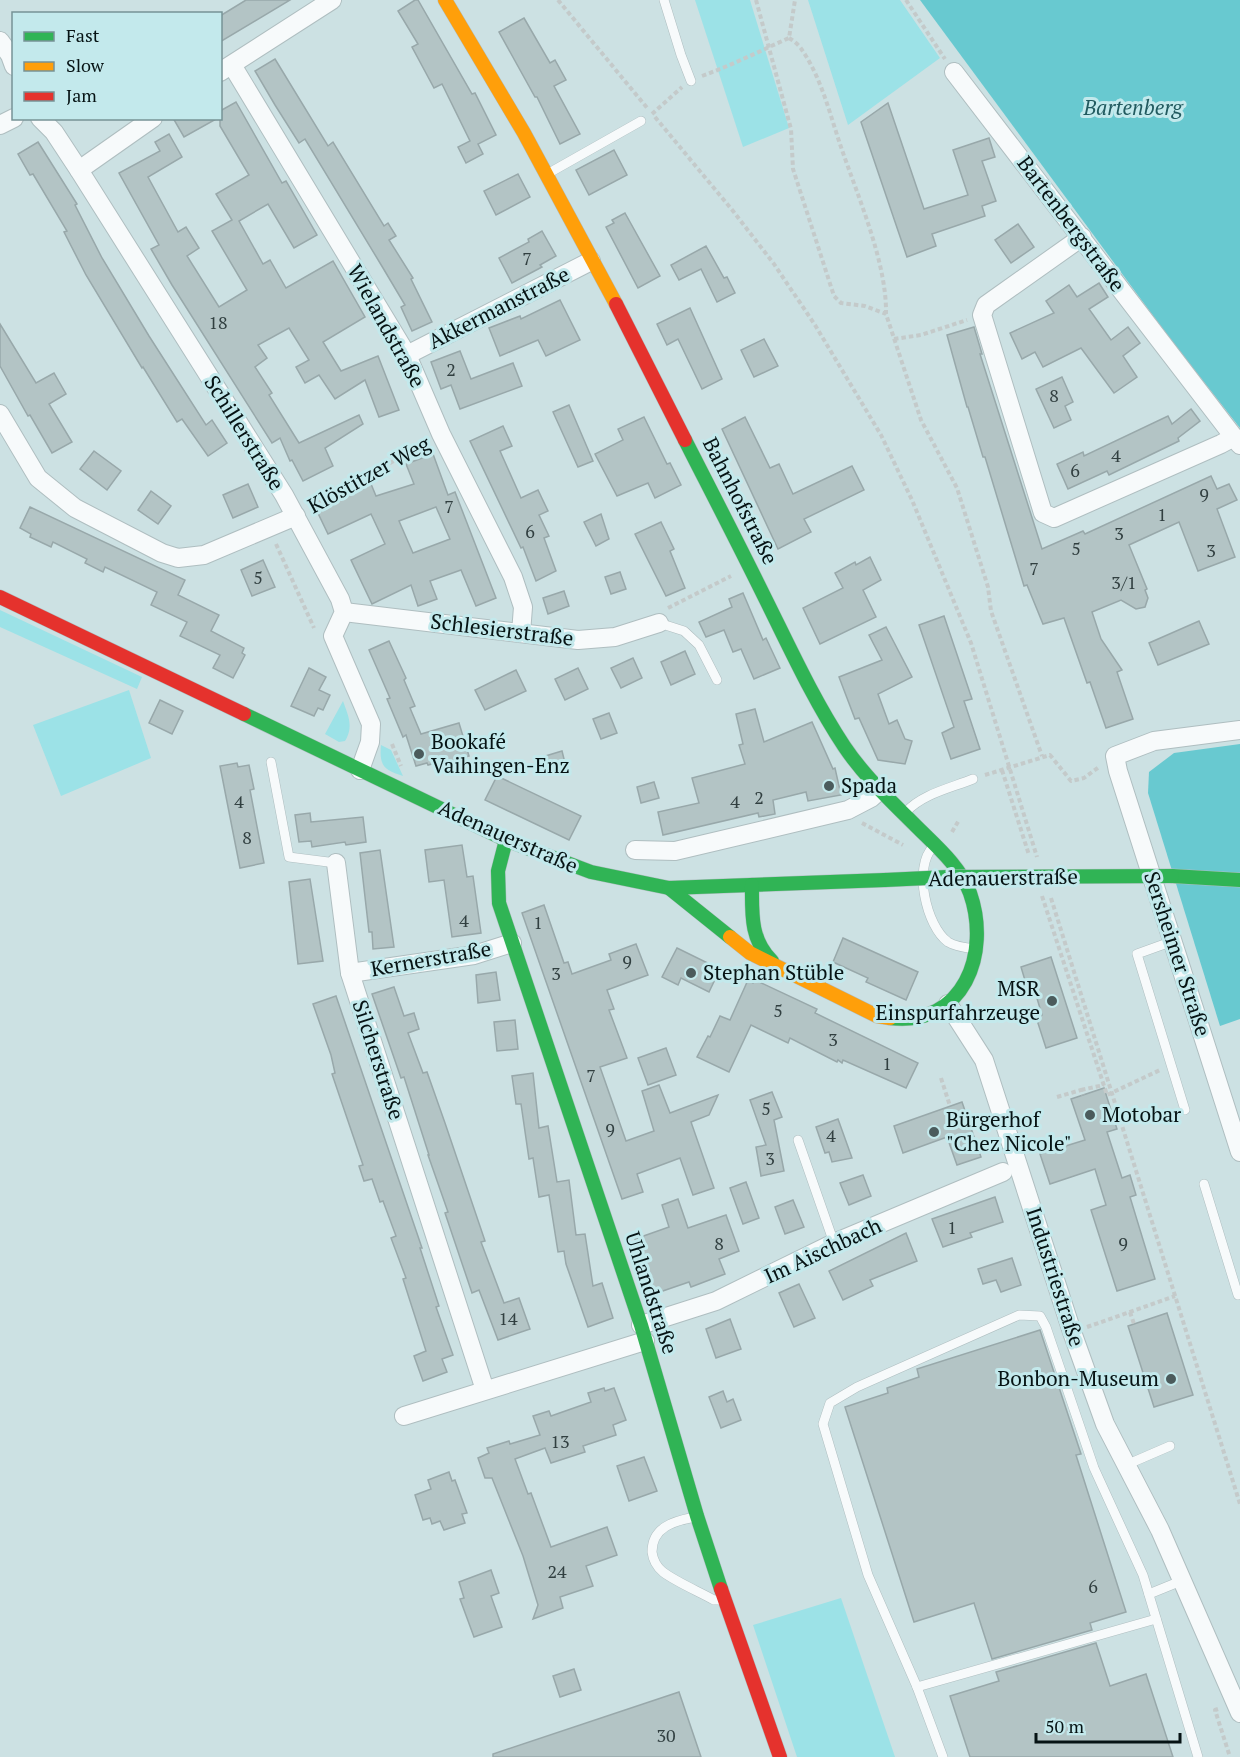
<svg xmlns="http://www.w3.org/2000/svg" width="1240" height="1757" font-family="'PT Serif',serif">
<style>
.green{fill:#9ce2e7}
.forest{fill:#68c9d0}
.building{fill:#b3c4c5;stroke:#98a8aa;stroke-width:1.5;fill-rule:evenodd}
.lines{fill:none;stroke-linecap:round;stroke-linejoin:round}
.lane-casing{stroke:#afbec0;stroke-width:10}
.street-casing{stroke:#afbec0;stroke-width:20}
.fast-casing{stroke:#afbec0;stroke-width:15}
.slow-casing{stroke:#afbec0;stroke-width:15}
.jam-casing{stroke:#afbec0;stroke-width:15}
.path{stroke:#c4caca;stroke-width:4;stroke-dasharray:4.5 3;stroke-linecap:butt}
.lane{stroke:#f7fafb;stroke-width:9}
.street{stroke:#f7fafb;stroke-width:18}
.fast{stroke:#30b455;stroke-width:14}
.slow{stroke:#ff9f0a;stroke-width:14}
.jam{stroke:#e5322d;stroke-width:14}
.fast-bridge-casing{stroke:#afbec0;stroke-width:15;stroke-linecap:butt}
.fast-bridge{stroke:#30b455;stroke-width:14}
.poi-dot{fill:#4b5b5c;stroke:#c3e9ec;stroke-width:2}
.labels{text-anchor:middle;stroke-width:6;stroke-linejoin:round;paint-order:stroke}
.number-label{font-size:18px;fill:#313f40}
.park-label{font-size:21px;font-style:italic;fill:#215a5f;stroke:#c3e9ec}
.street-label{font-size:21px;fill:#061314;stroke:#c3e9ec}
.poi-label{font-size:21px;fill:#061314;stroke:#c3e9ec;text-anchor:start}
</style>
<rect width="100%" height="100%" fill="#cce1e3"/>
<g class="green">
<path d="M695,0H750L789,128L743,147Z"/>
<path d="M808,0H900L940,58L848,125Z"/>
<path d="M0,610L142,677L137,689L0,627Z"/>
<path d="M129,690L151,758L61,796L33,725Z"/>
<path d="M343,701C348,715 354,727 345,741L339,742L325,734Z"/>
<path d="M381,745L391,750L403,776C384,770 379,766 381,745Z"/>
<path d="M841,1598L895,1757H797L753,1625Z"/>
</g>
<g class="forest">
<path d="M920,0H1240V428L1171,340Z"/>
<path d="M1240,744V1019L1220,1026L1148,793L1149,772L1174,753Z"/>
</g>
<g class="building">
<path d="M246,0H290L220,42V16Z"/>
<path d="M415,0H418L472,94L475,93L496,135L478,144L483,154L466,163L458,147L470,141L442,84L434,88L412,47L418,44L398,11Z"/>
<path d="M524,18L550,63L555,60L566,80L554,86L580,134L560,144L537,97H535L499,32Z"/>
<path d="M275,59L328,146L333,142L384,226L388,223L396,236L389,240L413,278L411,279L432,322L412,331L401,307L405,305L383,268L305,139L299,143L275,105L255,71Z"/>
<path d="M236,102L282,183L286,181L317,235L294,248L268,204L239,221L263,264L270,260L286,288L333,261L365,317L323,342L341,371L378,356L399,410L379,417L365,380L335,399L319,375L305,383L296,367L309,360L289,328L258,345L267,358L255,367L272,393L269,395L299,443L359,415L363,424L325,448L333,466L303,481L292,460L290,461L280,438L272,443L172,285L151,249L159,245L119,173L160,151L155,142L169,134L182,157L148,177L178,232L186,227L199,248L187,256L219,307L247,290L212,231L232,220L216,194L249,175L220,126V111Z"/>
<path d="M888,103L924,209L968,195L953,150L989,138L995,157L982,161L996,201L982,206L985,216L932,234L936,246L907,257L861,122Z"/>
<path d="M173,118H218L184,137Z"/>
<path d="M38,142L77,204L75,205L102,258L149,336L206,425L212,420L227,443L208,456L182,419L177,422L143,367L142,368L86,275L64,232L67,231L33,174L30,175L18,154Z"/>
<path d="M614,150L627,175L589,195L576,170Z"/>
<path d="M518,174L530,197L496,215L484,191Z"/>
<path d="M625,213L660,276L638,288L606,227L614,223L612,220Z"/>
<path d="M1018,224L1034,247L1011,263L995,240Z"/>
<path d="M542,231L556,256L540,265L542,267L512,283L499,258L529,242L528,239Z"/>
<path d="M706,246L724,278L727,277L735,293L717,302L701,269L679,280L671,265Z"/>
<path d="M1099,283L1108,297L1089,309L1111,340L1128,327L1140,343L1123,356L1137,377L1114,393L1081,348L1043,367L1035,352L1022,359L1010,333L1054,313L1046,301L1069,285L1077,297Z"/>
<path d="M560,300L580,340L546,356L538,340L500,356L489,328L520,316L521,319Z"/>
<path d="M690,308L722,379L702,389L678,339L667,345L657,324Z"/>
<path d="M0,324L36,383L54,373L66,394L49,404L72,442L52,453L30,415L28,416L0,366Z"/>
<path d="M974,327L982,354H980L1042,549L1083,531L1085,534L1211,476L1217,489L1229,484L1237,500L1217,509L1235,557L1198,571L1179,522L1129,545L1147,589L1145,590L1148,598L1145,607L1136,609L1121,600L1092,612L1101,639L1122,670L1117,672L1133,719L1106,728L1090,682L1087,683L1064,618L1043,624L1027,585L1024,586L985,457H983L968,407H967L947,335Z"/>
<path d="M764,339L778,366L754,377L741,350Z"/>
<path d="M460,351L471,379L513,363L522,386L460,409L451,385L441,389L431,362Z"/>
<path d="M1062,377L1073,402L1065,406L1071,420L1054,428L1036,389Z"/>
<path d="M569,405L593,461L578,467L553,412Z"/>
<path d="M1191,409L1200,421L1178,438L1179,441L1109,475L1107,471L1068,489L1057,464L1083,452L1084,456L1168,416L1172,424Z"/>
<path d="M644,417L667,464L670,463L681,485L655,498L648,483L617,496L595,454L623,440L618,429Z"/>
<path d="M745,417L770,468L779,464L793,494L852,466L864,490L804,519L811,532L778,549L722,429Z"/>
<path d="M503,426L512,446L500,451L521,498L538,490L548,511L539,515L549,536L544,538L556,571L536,581L523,547L521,548L470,441Z"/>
<path d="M94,451L121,471L107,490L80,469Z"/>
<path d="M433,454L448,495L455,492L496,598L476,606L461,570L430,581L437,599L418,606L411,585L372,604L351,560L385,544L371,514L328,534L316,509L371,484L376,496L414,484L406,464ZM436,507L450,539L413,553L399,521Z"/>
<path d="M248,484L258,507L233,518L223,495Z"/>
<path d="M151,491L171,506L158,524L138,510Z"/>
<path d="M30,507L185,580L178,595L219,615L211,631L244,648L242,653L245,655L233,678L213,668L220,655L180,636L187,622L151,605L157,592L105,567L103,572L85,563L87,559L53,542L51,547L30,537L31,534L20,528Z"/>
<path d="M601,514L609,539L596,546L584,522Z"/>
<path d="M661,522L674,549L670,551L685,588L666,596L635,534Z"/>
<path d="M870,557L881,580L863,590L876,617L820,644L803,608L843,588L835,573L855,562L856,565Z"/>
<path d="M263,560L275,587L252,596L241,570Z"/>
<path d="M620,572L626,589L611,594L605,577Z"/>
<path d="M564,591L569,606L548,614L543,598Z"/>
<path d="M743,593L763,640L766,638L780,668L754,679L741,649L733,652L724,630L706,637L699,622L732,607L729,599Z"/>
<path d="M944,616L972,699L964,701L980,749L951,759L942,733L954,727L919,625Z"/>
<path d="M1199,621L1209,644L1158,665L1149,643Z"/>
<path d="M886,627L912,677L878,694L889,724L897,720L905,739L912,741L905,764L878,760L859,718L855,719L839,677L882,660L869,635Z"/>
<path d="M389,641L406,678L404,680L415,706L410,708L421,734L459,723L469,756L448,762L447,760L428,765L427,763L416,766L406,735L403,737L387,699L390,698L369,650Z"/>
<path d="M685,651L695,674L671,685L661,662Z"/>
<path d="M633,658L642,678L621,688L611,668Z"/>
<path d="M309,668L326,677L319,690L330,695L323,710L318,708L314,716L291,706Z"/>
<path d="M578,668L588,689L565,700L555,679Z"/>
<path d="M516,670L526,691L485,710L475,690Z"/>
<path d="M160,700L183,711L172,734L149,723Z"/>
<path d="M755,709L764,742L812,722L833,769L835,768L841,795L808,801L806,792L773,800L775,814L759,817L758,813L663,835L658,812L699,803L692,778L745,764L739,745L743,744L736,714Z"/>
<path d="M609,713L617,733L601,739L593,719Z"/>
<path d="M562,751L566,767L547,773L542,757Z"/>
<path d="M237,763L238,767L249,765L254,789L250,790L264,863L240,868L220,766Z"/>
<path d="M497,776L581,816L569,840L485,800Z"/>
<path d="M654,782L659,798L641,803L637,787Z"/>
<path d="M310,813L311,822L363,817L366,842L346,845L345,842L312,847L311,841L299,842L295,815Z"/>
<path d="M462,845L467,877L473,876L481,933L452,937L444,880L429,882L425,850Z"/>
<path d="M380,850L394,947L373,949L372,932H369L360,853Z"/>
<path d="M310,879L323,961L298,964L289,882Z"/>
<path d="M544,905L564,963L568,962L572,974L611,960L609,954L636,944L648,975L607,990L614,1009L609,1010L627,1058L600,1067L626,1141L654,1131L642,1091L659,1085L670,1113L718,1095L709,1115L691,1122L714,1188L693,1195L680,1158L637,1174L643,1192L622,1199L522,913Z"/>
<path d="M843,938L918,972L906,1000L866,982L868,978L833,962Z"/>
<path d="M677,948L720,969L709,992L681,978L678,985L662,977Z"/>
<path d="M1051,957L1077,1038L1046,1048L1036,1017L1042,1015L1033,985L1027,987L1021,967Z"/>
<path d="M496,972L500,1000L478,1003L476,975Z"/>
<path d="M748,980L753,983L755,980L817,1009L815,1013L918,1063L906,1088L843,1060L842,1063L838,1060L837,1062L790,1038L788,1043L751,1025L729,1072L697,1057L708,1036L710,1037L720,1016L730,1020Z"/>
<path d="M394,987L404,1016L414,1013L419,1029L408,1033L423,1073L427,1072L445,1123L485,1241L481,1242L504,1303L519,1298L530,1329L498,1340L479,1290L472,1293L445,1213L448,1212L428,1155H429L404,1077L401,1078L372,994Z"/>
<path d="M336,996L422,1248H420L439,1306L436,1307L453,1355L442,1359L447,1372L423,1381L414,1356L426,1351L403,1279L406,1278L391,1238L396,1236L383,1201L380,1202L372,1179L364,1181L359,1166L363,1165L332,1074L335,1073L331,1055L313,1004Z"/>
<path d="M515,1020L518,1049L497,1051L494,1022Z"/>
<path d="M666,1048L676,1075L648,1085L638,1058Z"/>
<path d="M533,1073L539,1128L548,1126L557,1182L569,1180L576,1235L585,1234L593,1286L602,1283L613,1318L588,1327L566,1264L564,1251L558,1252L549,1195L539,1197L533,1158L529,1159L521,1104H516L512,1076Z"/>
<path d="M1104,1088L1117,1129L1107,1132L1122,1178L1130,1175L1136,1195L1130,1197L1155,1279L1117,1291L1091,1210L1106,1205L1095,1169L1050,1184L1040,1154L1085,1140L1071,1099Z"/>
<path d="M772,1092L782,1117L774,1120L784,1171L761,1176L756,1147L766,1145L750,1100Z"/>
<path d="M962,1102L981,1157L957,1165L947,1137L903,1153L894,1126Z"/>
<path d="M838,1119L852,1158L832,1162L829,1152L825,1153L816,1127Z"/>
<path d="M863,1175L871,1196L849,1205L840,1183Z"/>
<path d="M746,1182L759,1218L743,1224L730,1188Z"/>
<path d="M995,1197L1003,1222L970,1233L972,1237L943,1247L932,1219Z"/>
<path d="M678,1199L688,1228L726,1215L739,1251L719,1259L725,1274L691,1287L689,1282L654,1294L635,1239L669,1227L662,1205Z"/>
<path d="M793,1200L804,1227L785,1234L775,1207Z"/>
<path d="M906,1233L917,1261L870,1280L873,1286L843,1300L829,1271Z"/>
<path d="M1012,1258L1021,1285L1001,1292L996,1280L983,1284L978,1269Z"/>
<path d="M799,1284L815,1318L794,1327L779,1293Z"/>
<path d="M1167,1313L1193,1395L1154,1407L1128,1326Z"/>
<path d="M730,1319L741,1349L716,1358L706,1329Z"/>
<path d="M1040,1330L1081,1454L1076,1455L1126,1612L1090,1623L1092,1630L992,1659L974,1603L914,1622L845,1407L888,1393L887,1388L919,1377L917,1369Z"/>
<path d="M604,1388L605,1391L614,1388L626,1420L613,1425L616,1435L583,1446L585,1452L551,1463L545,1448L515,1459L528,1494L531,1493L551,1547L607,1527L617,1555L586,1566L593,1586L560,1597L563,1608L533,1619L538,1605L523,1556L492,1478H485L478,1458L489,1453L487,1448L509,1441L510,1444L540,1435L533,1416L549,1411L551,1416L591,1402L588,1393Z"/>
<path d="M723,1391L727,1402L733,1399L741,1420L721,1428L709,1397Z"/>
<path d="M644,1457L657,1491L629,1501L617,1466Z"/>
<path d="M449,1472L452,1481L455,1480L467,1513L462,1514L465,1523L444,1530L440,1521L432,1524L430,1518L423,1520L415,1495L431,1489L428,1480Z"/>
<path d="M491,1570L499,1593L491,1596L502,1627L474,1637L460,1599L464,1598L459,1582Z"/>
<path d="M1096,1643L1110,1686L1146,1674L1173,1757H970L950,1696L999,1681L996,1672Z"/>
<path d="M574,1669L581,1690L560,1697L553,1676Z"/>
<path d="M679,1692L701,1757H493V1754Z"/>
</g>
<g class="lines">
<g class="lane-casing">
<g id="lane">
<path d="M664,0L681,55L691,81"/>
<path d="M549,173L641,121"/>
<path d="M659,623L684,631L699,645L717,680"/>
<path d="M271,762L289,857L336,863"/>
<path d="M906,812C922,794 951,788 973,779"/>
<path d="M933,847C913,867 926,926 948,942C956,947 967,948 976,949"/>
<path d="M1173,941L1137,954L1185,1110"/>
<path d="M798,1140L834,1243"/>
<path d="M1204,1184L1238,1295L1240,1294"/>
<path d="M1126,1465L1170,1446"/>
<path d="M695,1517C674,1521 652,1527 652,1552C653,1560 657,1567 663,1572C678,1583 698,1591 714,1600H721"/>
<path d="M1149,1594L1181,1581"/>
<path d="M917,1687L1156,1619"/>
<path d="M943,1757L917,1687L868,1575L823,1424L830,1403L857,1387L1019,1315L1040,1316L1046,1327L1094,1468L1143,1575L1198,1757"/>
</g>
</g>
<g class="street-casing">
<g id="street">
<path d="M0,41L10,55L14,66"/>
<path d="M232,65L407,355L441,434L513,577L523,607L521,633"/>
<path d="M220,72L332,0"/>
<path d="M954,72L1240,445"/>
<path d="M40,118L54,132L79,170L284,495L340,599L344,612L333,636L371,724L370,742L360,770"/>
<path d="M0,125L14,118"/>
<path d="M79,170L153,118"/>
<path d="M1082,237L986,305L982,315L1043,513L1054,518L1221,444L1234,437"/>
<path d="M407,355L591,261"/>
<path d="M0,414L38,478L75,508L162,553L178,558L204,555L296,516"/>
<path d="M344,612L578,640L615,637L659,623"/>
<path d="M1240,730L1154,741L1115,756L1118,771L1240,1152"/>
<path d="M635,850L675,851L848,810L871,798L880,790"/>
<path d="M336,863L350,973L485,1390"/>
<path d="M350,973L474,955L512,943"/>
<path d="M948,1004L984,1060L1072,1332L1105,1424L1160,1530L1240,1713"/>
<path d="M641,1325L716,1301L834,1243L1003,1172"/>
<path d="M404,1416L645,1341"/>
</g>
</g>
<g class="fast-casing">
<g id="fast">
<path d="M685,440C712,493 739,545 765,598C790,648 813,699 844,746C864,776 891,801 916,826C936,846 960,866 970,893C991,953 964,1027 890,1018"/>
<path d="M244,714L506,840L591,872L669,888L885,880"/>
<path d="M506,840L498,871L499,903L641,1325L697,1516L721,1589"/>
<path d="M1172,876L1240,880"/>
<path d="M752,885C752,913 750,940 772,961"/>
<path d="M669,888L730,937"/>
</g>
</g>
<g class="slow-casing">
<g id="slow">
<path d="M445,0L524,133L616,304"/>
<path d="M730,937L750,953L877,1016L890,1018"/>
</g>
</g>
<g class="jam-casing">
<g id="jam">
<path d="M616,304L685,440"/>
<path d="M0,597L244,714"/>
<path d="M721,1589L780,1757"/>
</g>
</g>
<g class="path">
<path d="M558,0L648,109"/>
<path d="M756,0L791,129L793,169L834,296L841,303L865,306L886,314"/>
<path d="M906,0L945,59"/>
<path d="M789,38C794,41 799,45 802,50C822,79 830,115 841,147C858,197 887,263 886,314L921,420L957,488L988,587L991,611L1042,756"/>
<path d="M702,76C732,65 760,51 789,38L795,0"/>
<path d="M652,114L682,87"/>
<path d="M655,117L733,211L774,264L815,325L881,435L912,500L971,643L1037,857"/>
<path d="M894,339L921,335L967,320"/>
<path d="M311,507L428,442"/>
<path d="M276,544L314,628"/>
<path d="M668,608L731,576"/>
<path d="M392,744L401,766"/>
<path d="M1002,770L1029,855"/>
<path d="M985,775L1050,755L1071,781L1084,778L1099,767"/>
<path d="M862,823L903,845"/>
<path d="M952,832L959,820"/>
<path d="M1042,896L1107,1095L1160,1070"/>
<path d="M1051,898L1240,1504"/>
<path d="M941,1078L950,1106"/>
<path d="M1081,1090L1104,1085"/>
<path d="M1057,1097L1081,1090L1083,1095"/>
<path d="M1130,1312L1134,1324"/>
<path d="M1087,1327L1175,1296"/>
<path d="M1218,1709L1215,1710L1230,1757"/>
</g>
<use href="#lane" class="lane"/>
<use href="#street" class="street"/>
<use href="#fast" class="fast"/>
<use href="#slow" class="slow"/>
<use href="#jam" class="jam"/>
<g class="fast-bridge-casing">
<path id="fast-bridge" d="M885,880L948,877L1172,876"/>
</g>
<use href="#fast-bridge" class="fast-bridge"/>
</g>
<g class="poi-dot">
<circle cx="419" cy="754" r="6"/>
<circle cx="829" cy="786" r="6"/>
<circle cx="691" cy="973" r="6"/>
<circle cx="1052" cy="1001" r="6"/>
<circle cx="1090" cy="1115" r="6"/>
<circle cx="934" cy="1132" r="6"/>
<circle cx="1171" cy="1379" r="6"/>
</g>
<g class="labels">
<g class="number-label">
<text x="527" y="265">7</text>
<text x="218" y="329">18</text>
<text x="451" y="376">2</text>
<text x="1054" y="402">8</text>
<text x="1116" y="462">4</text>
<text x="1075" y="477">6</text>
<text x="1204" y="501">9</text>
<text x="449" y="513">7</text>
<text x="1162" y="521">1</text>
<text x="530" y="538">6</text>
<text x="1119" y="540">3</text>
<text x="1076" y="555">5</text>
<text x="1211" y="557">3</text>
<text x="1034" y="575">7</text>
<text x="258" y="584">5</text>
<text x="1124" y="589">3/1</text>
<text x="759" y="804">2</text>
<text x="239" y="808">4</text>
<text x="735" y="808">4</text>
<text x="247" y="844">8</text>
<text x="464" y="927">4</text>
<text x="538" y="929">1</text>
<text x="627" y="968">9</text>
<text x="556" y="980">3</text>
<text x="778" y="1017">5</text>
<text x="833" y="1046">3</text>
<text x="887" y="1070">1</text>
<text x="591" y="1082">7</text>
<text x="766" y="1115">5</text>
<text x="610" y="1136">9</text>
<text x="831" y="1142">4</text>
<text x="770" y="1165">3</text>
<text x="952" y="1234">1</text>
<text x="719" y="1250">8</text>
<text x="1123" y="1250">9</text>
<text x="508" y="1325">14</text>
<text x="560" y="1448">13</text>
<text x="557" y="1578">24</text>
<text x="1093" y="1593">6</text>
<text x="666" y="1742">30</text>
</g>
<g class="park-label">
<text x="1133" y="115">Bartenberg</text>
</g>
<g class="street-label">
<text transform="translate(1071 224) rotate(53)" y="7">Bartenbergstraße</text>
<text transform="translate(499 308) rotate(-27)" y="7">Akkermanstraße</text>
<text transform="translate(386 326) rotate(61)" y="7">Wielandstraße</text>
<text transform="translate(244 433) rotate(58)" y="7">Schillerstraße</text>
<text transform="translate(369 475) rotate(-29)" y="7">Klöstitzer Weg</text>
<text transform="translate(740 501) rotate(63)" y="7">Bahnhofstraße</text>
<text transform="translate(502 630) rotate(7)" y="7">Schlesierstraße</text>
<text transform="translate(508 837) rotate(24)" y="7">Adenauerstraße</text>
<text transform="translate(1003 878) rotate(-1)" y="7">Adenauerstraße</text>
<text transform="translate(1177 954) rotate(72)" y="7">Sersheimer Straße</text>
<text transform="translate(431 959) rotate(-10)" y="7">Kernerstraße</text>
<text transform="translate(378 1060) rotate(72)" y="7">Silcherstraße</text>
<text transform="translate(823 1251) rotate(-25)" y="7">Im Aischbach</text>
<text transform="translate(1055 1277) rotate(72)" y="7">Industriestraße</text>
<text transform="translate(651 1293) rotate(72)" y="7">Uhlandstraße</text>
</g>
<g class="poi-label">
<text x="431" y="749">Bookafé<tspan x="431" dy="24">Vaihingen-Enz</tspan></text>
<text x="841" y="793">Spada</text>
<text x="703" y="980">Stephan Stüble</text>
<text x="1040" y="996" text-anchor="end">MSR<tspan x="1040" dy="24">Einspurfahrzeuge</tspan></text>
<text x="1102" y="1122">Motobar</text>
<text x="946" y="1127">Bürgerhof<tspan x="946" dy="24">"Chez Nicole"</tspan></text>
<text x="1159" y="1386" text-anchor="end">Bonbon-Museum</text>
</g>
</g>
<rect x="12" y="12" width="210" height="108" fill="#c3e9ec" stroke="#779396" stroke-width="1.5"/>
<rect x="24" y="32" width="30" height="9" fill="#30b455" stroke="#779396" stroke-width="1.5"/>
<text x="66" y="42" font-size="18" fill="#061314">Fast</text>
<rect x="24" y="62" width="30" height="9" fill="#ff9f0a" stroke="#779396" stroke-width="1.5"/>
<text x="66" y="72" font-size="18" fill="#061314">Slow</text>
<rect x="24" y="92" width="30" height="9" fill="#e5322d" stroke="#779396" stroke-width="1.5"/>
<text x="66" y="102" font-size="18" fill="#061314">Jam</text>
<path d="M1036 1733v9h144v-9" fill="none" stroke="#061314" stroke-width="3"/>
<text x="1045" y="1733" font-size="18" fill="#061314" stroke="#c3e9ec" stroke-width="4.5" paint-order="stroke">50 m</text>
</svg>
